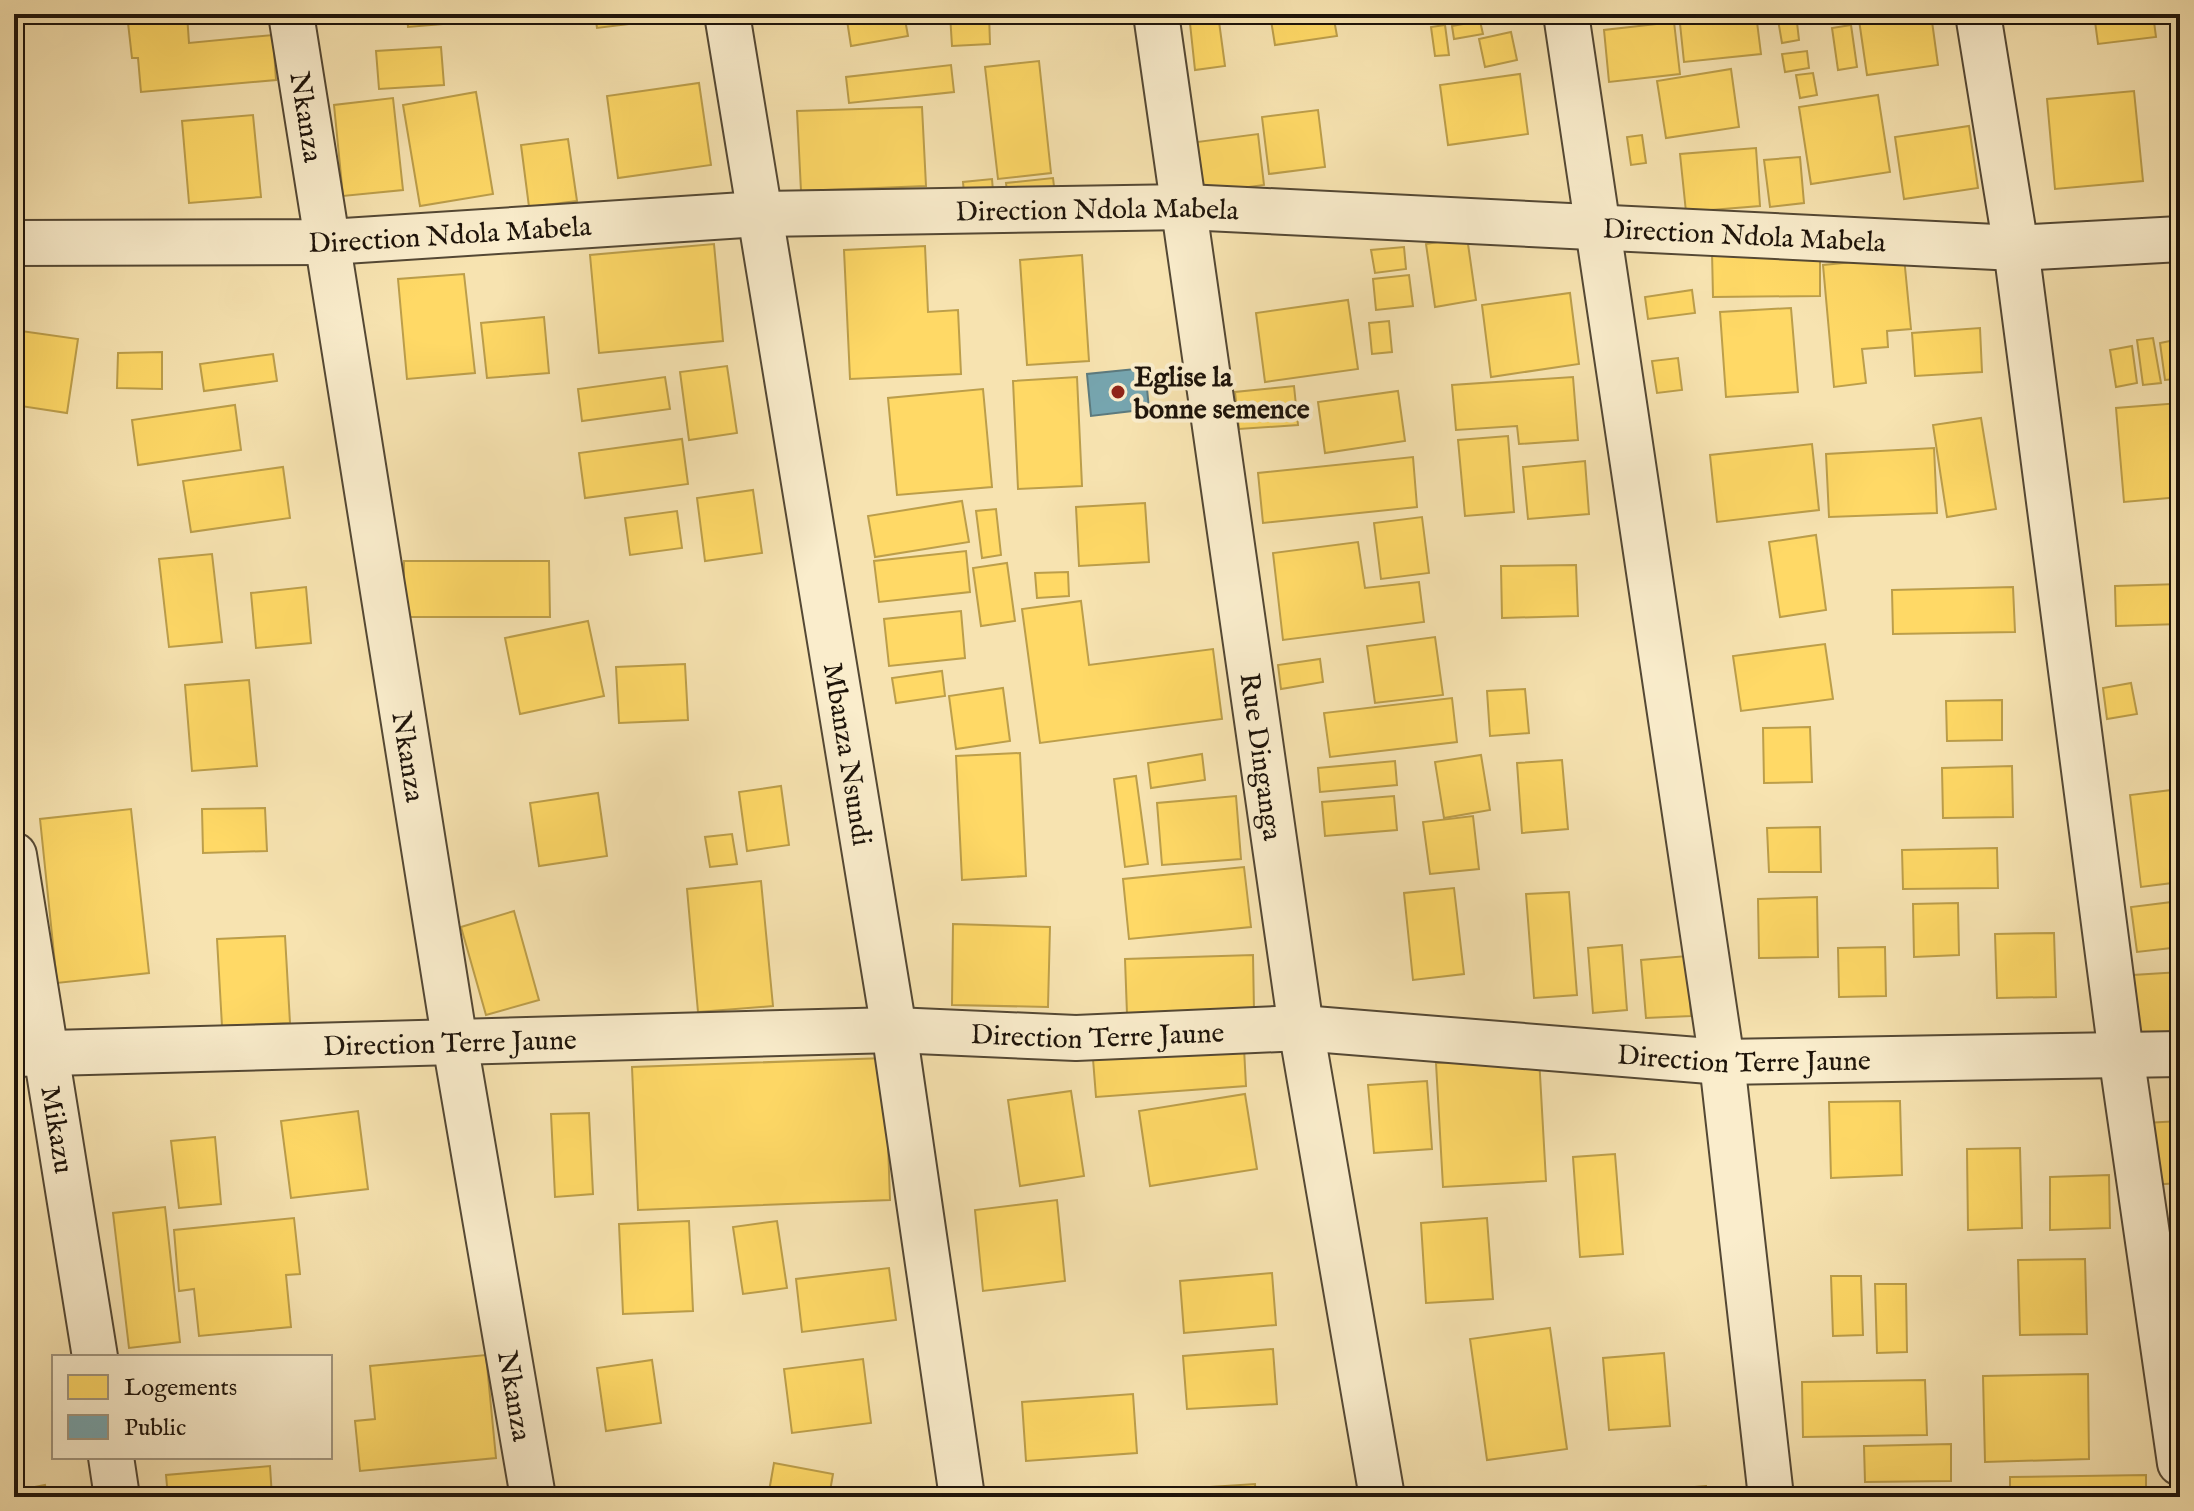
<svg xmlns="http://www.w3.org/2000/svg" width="2194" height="1511" font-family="'IM FELL English',serif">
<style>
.homes{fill:#ffd966;stroke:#bc9e4a;stroke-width:2}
.public{fill:#76a5af;stroke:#5c7a7e;stroke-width:2}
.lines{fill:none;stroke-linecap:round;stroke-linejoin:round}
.minor-casing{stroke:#544834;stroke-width:48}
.minor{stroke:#faedcc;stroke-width:44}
.poi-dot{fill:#8f2418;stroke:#faedcc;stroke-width:3}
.labels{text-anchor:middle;stroke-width:8;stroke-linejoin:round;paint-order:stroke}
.street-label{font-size:28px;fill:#1e140a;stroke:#faedcc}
.poi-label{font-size:28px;font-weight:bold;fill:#1e140a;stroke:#faedcc;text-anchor:start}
</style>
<rect width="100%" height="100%" fill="#f7e3b0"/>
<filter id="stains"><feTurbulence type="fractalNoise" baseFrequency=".0025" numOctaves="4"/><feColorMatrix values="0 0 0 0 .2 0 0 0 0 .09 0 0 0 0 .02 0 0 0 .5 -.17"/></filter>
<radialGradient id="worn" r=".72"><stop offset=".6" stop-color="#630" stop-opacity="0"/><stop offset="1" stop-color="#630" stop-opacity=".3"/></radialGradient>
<g class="homes">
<path d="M127,14H187L189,43L273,35L276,80L141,92L138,58H132Z"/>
<path d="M407,14H502V19L408,27Z"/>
<path d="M595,14H669V19L597,28Z"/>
<path d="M846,14H904L908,36L851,46Z"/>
<path d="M950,14H989L990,44L952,46Z"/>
<path d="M1189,14H1218L1225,66L1195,70Z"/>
<path d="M1270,14H1333L1337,36L1275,45Z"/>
<path d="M1679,14H1756L1761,54L1684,62Z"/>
<path d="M1777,14H1796L1799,40L1782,43Z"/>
<path d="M1904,14H1931L1938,65L1867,75L1859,20Z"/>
<path d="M2094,14H2153L2156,37L2098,44Z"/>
<path d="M1480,21L1483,34L1454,39L1452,26Z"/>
<path d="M1674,22L1680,74L1609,82L1604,30Z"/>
<path d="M1445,25L1449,55L1435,56L1431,27Z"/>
<path d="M1851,25L1857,67L1838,70L1832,28Z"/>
<path d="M1511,32L1517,60L1485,67L1479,39Z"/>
<path d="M441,47L444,85L379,89L376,51Z"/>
<path d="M1807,51L1809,68L1785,72L1782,54Z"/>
<path d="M1039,61L1051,173L998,179L985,67Z"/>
<path d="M951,65L954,92L849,103L846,77Z"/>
<path d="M1731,69L1739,127L1666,138L1657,81Z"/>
<path d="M1813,73L1817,95L1800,98L1796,75Z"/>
<path d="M1520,74L1528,134L1448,145L1440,85Z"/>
<path d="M699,83L711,165L618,178L607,96Z"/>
<path d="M14,85L19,141L14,142Z"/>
<path d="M2134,91L2143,181L2055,189L2047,99Z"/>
<path d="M476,92L493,194L420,206L403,105Z"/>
<path d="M1878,95L1890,172L1811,184L1799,107Z"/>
<path d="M393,98L403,190L343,196L334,105Z"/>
<path d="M922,107L926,186L801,191L797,111Z"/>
<path d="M1318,110L1325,167L1269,174L1262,117Z"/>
<path d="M253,115L261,197L189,203L182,121Z"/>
<path d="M1969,126L1978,188L1904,199L1895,137Z"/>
<path d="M1258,134L1264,185L1204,193L1197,142Z"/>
<path d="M1642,135L1646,163L1631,165L1627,137Z"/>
<path d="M568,139L577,201L529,207L521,145Z"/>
<path d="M1756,148L1760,206L1686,212L1680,154Z"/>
<path d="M1800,157L1804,203L1770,207L1764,160Z"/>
<path d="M1053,178L1056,203L1009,208L1006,183Z"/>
<path d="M992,179L994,203L965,205L963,182Z"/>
<path d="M1467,237L1476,300L1435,307L1426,244Z"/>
<path d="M714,244L723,341L599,353L590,255Z"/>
<path d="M925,246L928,312L958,310L961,374L850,379L844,250Z"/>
<path d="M1404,247L1406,269L1375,273L1371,250Z"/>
<path d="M1820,251V296L1713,297L1712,252Z"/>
<path d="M1082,255L1089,361L1027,365L1020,260Z"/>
<path d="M1904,257L1911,329L1887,331L1888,347L1862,349L1866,383L1834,387L1823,265Z"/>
<path d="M464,274L475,373L407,379L398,279Z"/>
<path d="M1409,275L1413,306L1376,310L1373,279Z"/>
<path d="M1692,290L1695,313L1648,319L1645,297Z"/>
<path d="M1570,293L1579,364L1491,377L1482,305Z"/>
<path d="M1348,300L1358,369L1265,382L1256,313Z"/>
<path d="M1791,308L1798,392L1726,397L1720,312Z"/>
<path d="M544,317L549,373L487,378L481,323Z"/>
<path d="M1389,321L1392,352L1372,354L1369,323Z"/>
<path d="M1980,328L1982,372L1915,376L1912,333Z"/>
<path d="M14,330L78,339L67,413L14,405Z"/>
<path d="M2153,338L2161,383L2143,385L2137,340Z"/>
<path d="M2170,341L2175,379L2165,380L2160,343Z"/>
<path d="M2180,343V386H2179L2172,344Z"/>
<path d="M2132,346L2137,383L2116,387L2110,350Z"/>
<path d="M162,352V389L117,388L118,353Z"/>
<path d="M273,354L277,381L204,391L200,364Z"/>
<path d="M1678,358L1682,390L1657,393L1652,361Z"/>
<path d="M727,366L737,433L689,440L680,372Z"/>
<path d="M665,377L670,409L582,421L578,389Z"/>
<path d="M1077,377L1082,486L1018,489L1013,381Z"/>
<path d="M1573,377L1578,440L1519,444L1517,426L1456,430L1452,385Z"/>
<path d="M1294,386L1298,425L1239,429L1235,392Z"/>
<path d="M983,389L992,487L897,495L888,398Z"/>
<path d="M1398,391L1405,441L1325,453L1318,402Z"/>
<path d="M2180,403V497L2124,502L2116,408Z"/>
<path d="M235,405L241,450L138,465L132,420Z"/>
<path d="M1981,418L1996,509L1947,517L1933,425Z"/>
<path d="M1508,436L1514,512L1465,516L1458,440Z"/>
<path d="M682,439L688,484L585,498L579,453Z"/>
<path d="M1812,444L1819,510L1717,522L1710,455Z"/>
<path d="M1934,448L1937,513L1829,517L1826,454Z"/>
<path d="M1413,457L1417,507L1263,523L1258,473Z"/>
<path d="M1585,461L1589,514L1528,519L1523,467Z"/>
<path d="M283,467L290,518L191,532L183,481Z"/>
<path d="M753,490L762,553L705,561L697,498Z"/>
<path d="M962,501L969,542L875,557L868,516Z"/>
<path d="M1145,503L1149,562L1079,566L1076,507Z"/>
<path d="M996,509L1001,555L982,558L976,511Z"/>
<path d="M677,511L682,548L630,555L625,518Z"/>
<path d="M1422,517L1429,573L1381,579L1374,523Z"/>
<path d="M1816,535L1826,610L1780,617L1769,542Z"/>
<path d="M1358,542L1365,588L1419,582L1424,622L1283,640L1273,553Z"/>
<path d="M966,551L970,592L879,602L874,561Z"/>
<path d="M212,554L222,642L169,647L159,559Z"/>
<path d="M404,561H549L550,617H404Z"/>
<path d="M1007,563L1015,621L981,626L973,568Z"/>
<path d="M1576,565L1578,616L1502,618L1501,566Z"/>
<path d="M1068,572L1069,596L1037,598L1035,573Z"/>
<path d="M2180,584V624L2116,626L2115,586Z"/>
<path d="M306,587L311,643L256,648L251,593Z"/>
<path d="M2013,587L2015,632L1893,634L1892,590Z"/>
<path d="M1081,601L1089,665L1213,649L1222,719L1040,743L1022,609Z"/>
<path d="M961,611L965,658L889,666L884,619Z"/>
<path d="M588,621L604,696L520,714L505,638Z"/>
<path d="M1435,637L1443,695L1375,703L1367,646Z"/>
<path d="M1825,644L1833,699L1741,711L1733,656Z"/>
<path d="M1320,659L1323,682L1281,689L1278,665Z"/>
<path d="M685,664L688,720L619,723L616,667Z"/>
<path d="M942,671L945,696L896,703L892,678Z"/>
<path d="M249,680L257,766L192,771L185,685Z"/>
<path d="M2131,683L2137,714L2107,719L2103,688Z"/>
<path d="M1003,688L1010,741L956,749L949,696Z"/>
<path d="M1525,689L1529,733L1490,736L1487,691Z"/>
<path d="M1452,698L1457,742L1330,757L1324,713Z"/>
<path d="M2002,700V740L1947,741L1946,701Z"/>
<path d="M1810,727L1812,782L1764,783L1763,728Z"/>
<path d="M1020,753L1026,876L962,880L956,756Z"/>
<path d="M1202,754L1205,780L1151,788L1148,763Z"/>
<path d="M1481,755L1490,810L1444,818L1435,762Z"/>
<path d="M1562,760L1568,829L1522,833L1517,763Z"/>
<path d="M1395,761L1397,785L1320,792L1318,768Z"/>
<path d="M2012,766L2013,817L1943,818L1942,768Z"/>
<path d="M1136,776L1148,864L1125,867L1114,779Z"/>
<path d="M781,786L789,845L747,851L739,792Z"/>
<path d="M2180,789V882L2141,887L2130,795Z"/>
<path d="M598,793L607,856L539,866L530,803Z"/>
<path d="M1236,796L1241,859L1162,865L1157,803Z"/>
<path d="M1394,796L1397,830L1325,836L1322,802Z"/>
<path d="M265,808L267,851L203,853L202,809Z"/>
<path d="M131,809L149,973L57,983L40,819Z"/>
<path d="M1473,816L1479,869L1430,874L1423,822Z"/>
<path d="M1820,827L1821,872H1769L1767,828Z"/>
<path d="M732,834L737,864L710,867L705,837Z"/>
<path d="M1997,848L1998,888L1903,889L1902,850Z"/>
<path d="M1244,867L1251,927L1129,939L1123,879Z"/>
<path d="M761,881L773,1006L698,1012L687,889Z"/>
<path d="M1454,888L1464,974L1413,980L1404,893Z"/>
<path d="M1569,892L1577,995L1534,998L1526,894Z"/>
<path d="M1817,897L1818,957L1759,958L1758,899Z"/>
<path d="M2180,901V947L2137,952L2131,907Z"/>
<path d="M1958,903L1959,955L1914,957L1913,904Z"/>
<path d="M514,911L539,1000L486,1015L461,927Z"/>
<path d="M953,924L1050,927L1048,1007L952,1005Z"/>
<path d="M2054,933L2056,997L1997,998L1995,934Z"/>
<path d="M285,936L290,1023L222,1026L217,939Z"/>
<path d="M1622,945L1627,1010L1593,1013L1588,948Z"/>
<path d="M1885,947L1886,996L1839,997L1838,948Z"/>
<path d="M1253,955L1254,1011L1127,1014L1125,959Z"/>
<path d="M1687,956L1691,1016L1646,1018L1641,960Z"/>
<path d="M2180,972V1031L2138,1033L2133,975Z"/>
<path d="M1244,1048L1246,1086L1096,1097L1093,1059Z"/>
<path d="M1539,1057L1546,1181L1443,1187L1436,1063Z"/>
<path d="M885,1058L890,1200L638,1210L632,1067Z"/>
<path d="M1427,1081L1432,1149L1374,1153L1368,1085Z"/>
<path d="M1071,1091L1084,1176L1020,1186L1008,1100Z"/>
<path d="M1245,1094L1257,1169L1150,1186L1139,1111Z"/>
<path d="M1900,1101L1902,1175L1831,1178L1829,1102Z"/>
<path d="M358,1111L368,1189L291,1198L281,1121Z"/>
<path d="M589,1113L593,1194L555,1197L551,1114Z"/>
<path d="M2180,1121V1183L2149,1185L2145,1123Z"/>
<path d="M215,1137L221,1204L179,1208L171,1141Z"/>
<path d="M2020,1148L2022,1228L1968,1230L1967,1149Z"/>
<path d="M1615,1154L1623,1254L1580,1257L1573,1157Z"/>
<path d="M2109,1175L2110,1228L2050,1230V1177Z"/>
<path d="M1057,1200L1065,1281L983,1291L975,1210Z"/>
<path d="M165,1207L180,1342L129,1348L113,1213Z"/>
<path d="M294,1218L300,1274L286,1275L291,1327L199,1336L194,1289L179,1291L174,1230Z"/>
<path d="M1487,1218L1493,1299L1426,1303L1421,1223Z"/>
<path d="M689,1221L693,1311L623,1314L619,1224Z"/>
<path d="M777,1221L787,1288L743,1294L733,1227Z"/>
<path d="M2180,1245V1321L2169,1247Z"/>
<path d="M2085,1259L2087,1334L2020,1335L2018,1260Z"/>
<path d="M889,1268L896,1320L802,1332L796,1279Z"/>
<path d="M1272,1273L1276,1325L1184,1333L1180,1281Z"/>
<path d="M1831,1276H1861L1863,1335L1833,1336Z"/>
<path d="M1875,1284H1906L1907,1352L1877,1353Z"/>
<path d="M1550,1328L1567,1449L1487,1460L1470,1339Z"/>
<path d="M1273,1349L1277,1404L1187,1409L1183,1356Z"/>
<path d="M1664,1353L1670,1426L1609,1430L1603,1358Z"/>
<path d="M486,1355L496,1458L360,1471L355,1421L375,1419L370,1366Z"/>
<path d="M863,1359L871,1423L792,1433L784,1369Z"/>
<path d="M652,1360L661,1423L606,1431L597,1368Z"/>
<path d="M2088,1374L2089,1459L1985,1462L1983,1376Z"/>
<path d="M1925,1380L1927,1435L1803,1437L1802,1382Z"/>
<path d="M1133,1394L1137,1453L1026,1461L1022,1402Z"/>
<path d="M1951,1444V1481L1865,1482L1864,1446Z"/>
<path d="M774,1463L833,1474L829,1497H768Z"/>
<path d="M270,1466L272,1497H168L166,1475Z"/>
<path d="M2146,1475V1497H2010V1477Z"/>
<path d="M1255,1484L1256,1497H1181L1180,1489Z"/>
<path d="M45,1485L47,1497H14V1491Z"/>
<path d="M1706,1486L1707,1497H1621L1620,1493Z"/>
</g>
<path class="public" d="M1145,368L1149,409L1091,416L1087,374Z"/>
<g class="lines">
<g class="minor-casing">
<g id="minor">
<path id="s1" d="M291,14L455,1043L533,1497"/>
<path id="s2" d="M727,14L894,1030L962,1497"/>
<path id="s3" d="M1156,14L1301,1028L1382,1497"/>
<path d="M1566,14L1722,1062L1771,1497"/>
<path d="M1978,14L2016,248L2121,1054L2180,1463"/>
<path id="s4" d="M14,243L329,242L759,214L1186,207L2016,248L2180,239"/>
<path id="s5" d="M14,855L95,1357"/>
<path id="s6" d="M14,1054L894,1030L1076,1038L1301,1028L1722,1062L2180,1054"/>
<path d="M111,1457L117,1497"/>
</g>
</g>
<use href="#minor" class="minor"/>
</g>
<circle class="poi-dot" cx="1118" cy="392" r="8"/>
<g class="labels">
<g class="street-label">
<text dy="10" stroke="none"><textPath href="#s1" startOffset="104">Nkanza</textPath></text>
<text dy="10" stroke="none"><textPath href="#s4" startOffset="1084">Direction Ndola Mabela</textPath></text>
<text dy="10" stroke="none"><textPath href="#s4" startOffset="436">Direction Ndola Mabela</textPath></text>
<text dy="10" stroke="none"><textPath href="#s4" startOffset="1732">Direction Ndola Mabela</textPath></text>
<text dy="10" stroke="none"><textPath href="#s2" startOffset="750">Mbanza Nsundi</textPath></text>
<text dy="10" stroke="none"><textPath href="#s1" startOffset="752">Nkanza</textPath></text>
<text dy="10" stroke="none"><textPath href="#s3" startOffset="750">Rue Dinganga</textPath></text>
<text dy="10" stroke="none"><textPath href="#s6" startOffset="1084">Direction Terre Jaune</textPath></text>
<text dy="10" stroke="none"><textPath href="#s6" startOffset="436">Direction Terre Jaune</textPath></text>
<text dy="10" stroke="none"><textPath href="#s6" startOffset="1732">Direction Terre Jaune</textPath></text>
<text dy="10" stroke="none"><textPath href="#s5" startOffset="278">Mikazu</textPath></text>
<text dy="10" stroke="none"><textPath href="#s1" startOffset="1400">Nkanza</textPath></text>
</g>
<g class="poi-label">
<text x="1134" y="386">Eglise la<tspan x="1134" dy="32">bonne semence</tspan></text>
</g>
</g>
<rect width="2194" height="1511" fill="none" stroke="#f7e3b0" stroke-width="48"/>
<rect x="16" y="16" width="2162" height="1479" fill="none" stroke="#1e140a" stroke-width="4"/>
<rect x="24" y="24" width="2146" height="1463" fill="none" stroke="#1e140a" stroke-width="2"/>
<rect x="52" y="1355" width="280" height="104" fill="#faedcc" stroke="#a2967e" stroke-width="2"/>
<rect x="68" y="1375" width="40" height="24" fill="#ffd966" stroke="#a2967e" stroke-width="2"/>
<text x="124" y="1395" font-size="24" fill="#1e140a">Logements</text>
<rect x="68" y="1415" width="40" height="24" fill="#76a5af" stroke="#a2967e" stroke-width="2"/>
<text x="124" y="1435" font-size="24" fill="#1e140a">Public</text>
<rect width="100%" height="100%" filter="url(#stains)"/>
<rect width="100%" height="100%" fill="url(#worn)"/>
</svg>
